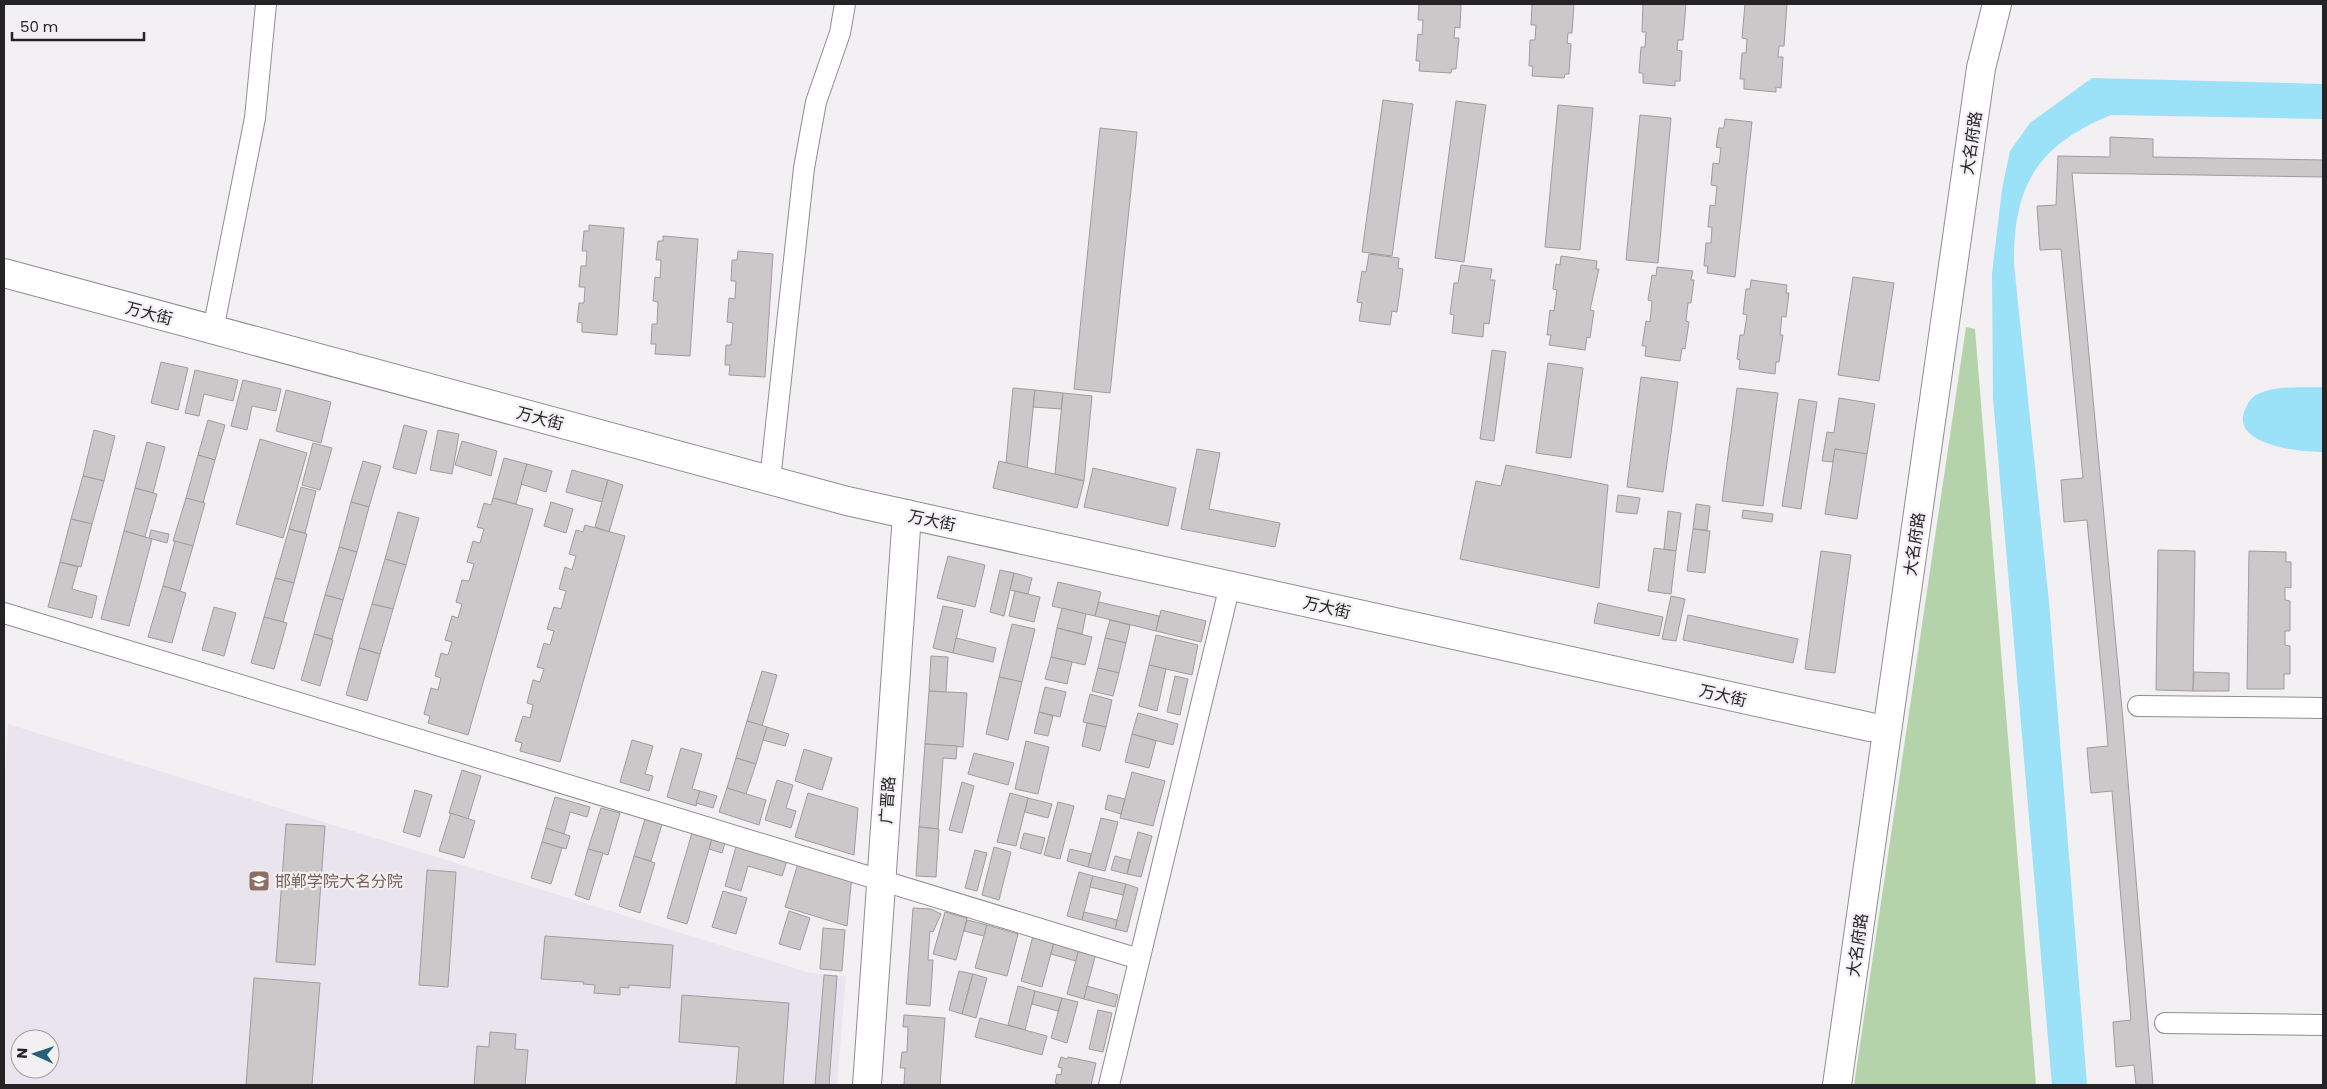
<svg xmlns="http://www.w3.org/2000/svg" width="2327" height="1089" font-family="Poppins,'Noto Sans SC',sans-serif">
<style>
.built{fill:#e9e4ee;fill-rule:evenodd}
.green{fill:#b5d3aa}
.water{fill:#9be1f7}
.building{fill:#ccc8ca;stroke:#9f9b9e}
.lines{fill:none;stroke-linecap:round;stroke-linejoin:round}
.street-casing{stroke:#8f8d90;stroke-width:22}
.secondary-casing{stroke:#8f8d90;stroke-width:30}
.street{stroke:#fff;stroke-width:20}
.secondary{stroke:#fff;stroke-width:28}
.labels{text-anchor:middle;stroke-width:4.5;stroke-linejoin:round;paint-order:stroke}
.street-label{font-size:16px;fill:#242325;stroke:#f2f0f3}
.education-label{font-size:16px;fill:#785e54;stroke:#f2f0f3;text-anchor:start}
</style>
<rect width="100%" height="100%" fill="#f2f0f3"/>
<path class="built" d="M8,724L810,973L846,976L837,1085H4V789ZM20,1039H50V1069H20Z"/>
<path class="green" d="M1966,327L1975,329L2036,1085H1854Z"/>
<g class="water">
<path d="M2092,78L2323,84V119L2111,115C2038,145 2013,185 2014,264L2049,602L2087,1085H2052L1993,398L1992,274L2002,189L2010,151L2030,123Z"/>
<path d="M2323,387V452C2302,452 2233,446 2244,412C2247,404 2251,397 2258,394C2277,385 2303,388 2323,387Z"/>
</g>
<g class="building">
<path d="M1419,4H1461L1460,28L1455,27L1454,38H1459L1456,69H1452L1451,73L1419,71L1420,61H1416L1418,34L1422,35L1423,20H1418Z"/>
<path d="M1532,4H1574L1572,33H1568L1567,43L1571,44L1569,74H1565L1564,78L1532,76L1533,66H1529L1530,40H1535L1536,25H1531Z"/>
<path d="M1643,4H1686L1683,40H1678L1677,50L1682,51L1680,81H1675V86L1643,83V73H1639L1641,47H1645L1646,32H1642Z"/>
<path d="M1745,4H1787L1784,46H1779L1778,57H1783L1781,88L1776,87V92L1744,89V79H1740L1742,53H1746L1747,39L1742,38Z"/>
<path d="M1383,100L1413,104L1392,256L1362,252Z"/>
<path d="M1456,101L1486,105L1464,262L1435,258Z"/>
<path d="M1558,105L1593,108L1580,250L1545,247Z"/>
<path d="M1640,115L1671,118L1658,263L1626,260Z"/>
<path d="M1725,119L1752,122L1735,277L1707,273L1708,266H1704L1706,243H1711L1712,227H1708L1710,205L1715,206L1717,186L1711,185L1713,163L1719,164L1721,148L1716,147L1719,128H1724Z"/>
<path d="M1100,128L1137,132L1110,393L1074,389Z"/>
<path d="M2110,137L2153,139V157L2323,160V177L2072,173L2123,720L2153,1085H2136L2134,1065L2116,1067L2113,1022L2131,1020L2112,791L2091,793L2087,748L2108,746L2106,721L2087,520L2064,522L2061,480L2083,478L2061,249L2040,250L2037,206L2056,205L2058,156L2110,157Z"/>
<path d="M589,225L624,228L617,335L582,332V323L577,322L579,303H584L585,287H579L581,266H586L587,251H582L584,231H589Z"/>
<path d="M663,236L698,239L690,356L655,354L656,344H651L652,324H657L658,302L653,301L655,277L660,278L661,260H656L658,241H663Z"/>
<path d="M738,251L773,254L765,377L729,375L730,365H725L726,345H731L733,323L727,322L729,298L735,299L736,281H731L732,260H737Z"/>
<path d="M1369,254L1399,258L1398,268L1403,269L1397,312L1392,311L1390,325L1359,321L1362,303L1357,302L1362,271L1366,272Z"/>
<path d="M1561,256L1597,261L1596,269H1599L1590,310L1594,311L1590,338L1587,337L1585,350L1549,345L1551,335H1547L1550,310L1554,311L1557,290L1553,289L1556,264L1560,265Z"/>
<path d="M1461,265L1492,269L1490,280H1495L1489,324L1484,323L1483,337L1452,333L1454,315L1450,314L1454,283H1458Z"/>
<path d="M1657,267L1693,271L1691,280H1694L1691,303H1688L1686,321L1689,322L1685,349L1682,348L1680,361L1645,356L1646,346H1642L1646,321L1650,322L1652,301L1648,300L1652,275L1656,276Z"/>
<path d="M1853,277L1894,283L1879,381L1838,375Z"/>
<path d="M1751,280L1787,285L1786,293H1789L1786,317L1782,316L1780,335H1783L1779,362H1776L1775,374L1739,369L1740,360L1737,359L1740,335H1744L1747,315L1743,314L1746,289H1750Z"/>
<path d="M1492,350L1506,352L1494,441L1480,439Z"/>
<path d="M161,362L188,368L178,410L151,403Z"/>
<path d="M1548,363L1583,368L1571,458L1536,453Z"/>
<path d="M195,370L238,380L233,401L204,394L199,416L185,413Z"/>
<path d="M1641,377L1678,382L1663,492L1627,487Z"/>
<path d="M243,380L281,389L276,411L252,406L247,430L231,426Z"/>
<path d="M1013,388L1035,390L1027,468L1006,463Z"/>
<path d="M1737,388L1778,393L1763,506L1722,501Z"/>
<path d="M286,390L331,402L321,443L276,431Z"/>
<path d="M1035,390L1063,393L1061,409L1033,407Z"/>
<path d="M1063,393L1092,396L1084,481L1055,474Z"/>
<path d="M1839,398L1875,404L1867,454L1835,449L1833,462L1822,461L1827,432L1834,433Z"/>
<path d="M1799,399L1817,402L1801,509L1782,506Z"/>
<path d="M208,420L225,425L215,460L198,455Z"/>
<path d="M404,425L427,431L416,474L393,468Z"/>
<path d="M94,430L115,436L104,481L83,476Z"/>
<path d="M438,430L459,434L452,474L430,470Z"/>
<path d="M260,439L307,453L283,538L236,524Z"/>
<path d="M462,441L497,451L491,476L455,465Z"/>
<path d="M147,442L165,447L153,493L135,488Z"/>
<path d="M313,443L332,448L320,490L302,485Z"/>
<path d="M1197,449L1220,453L1209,509L1280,523L1275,547L1181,529Z"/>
<path d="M1835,449L1867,454L1857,519L1825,514Z"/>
<path d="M198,455L215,460L203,503L186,498Z"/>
<path d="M504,458L527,464L516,504L493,498Z"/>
<path d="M363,461L381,466L369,507L351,502Z"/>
<path d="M999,461L1084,481L1077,508L993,488Z"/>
<path d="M527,464L552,471L546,492L521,484Z"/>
<path d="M1506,465L1608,485L1599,588L1460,559L1476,481L1501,486Z"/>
<path d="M1093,468L1176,488L1168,526L1084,507Z"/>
<path d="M572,470L608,480L602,502L566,492Z"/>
<path d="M83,476L104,481L92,524L71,519Z"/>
<path d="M608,480L623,485L609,532L595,527Z"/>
<path d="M301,487L316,491L305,533L289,529Z"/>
<path d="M135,488L157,494L145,537L124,531Z"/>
<path d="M1618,495L1640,498L1637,514L1616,512Z"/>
<path d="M186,498L205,503L193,546L173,541Z"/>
<path d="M493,498L533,509L468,735L428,723L430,716L424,714L431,688L438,690L441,678L435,676L441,653L448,655L452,642L445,640L452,616L458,618L462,604L456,602L462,580L469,581L474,564L467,562L473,541L480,543L484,529L477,527L484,503L491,505Z"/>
<path d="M351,502L369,507L357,552L339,547Z"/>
<path d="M551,502L573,509L566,533L544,526Z"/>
<path d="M1696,504L1710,506L1707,530L1693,529Z"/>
<path d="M1743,510L1773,514L1772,522L1742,518Z"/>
<path d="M1668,511L1681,513L1676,551L1664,549Z"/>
<path d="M398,512L419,518L406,565L385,559Z"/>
<path d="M71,519L92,524L81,567L60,562Z"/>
<path d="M585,525L625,536L560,762L520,751L522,743L515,741L523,716L530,718L533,705L527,703L533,680L540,682L544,669L537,667L544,643L550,645L554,631L547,629L554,607L561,609L566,591L559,589L565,567L572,570L576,556L569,554L576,530L583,532Z"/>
<path d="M289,529L307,534L294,583L275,578Z"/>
<path d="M1693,529L1710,531L1705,573L1687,571Z"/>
<path d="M151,530L169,534L167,543L149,538Z"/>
<path d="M124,531L152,539L129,626L101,619Z"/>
<path d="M175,541L193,546L180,591L163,586Z"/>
<path d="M339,547L357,552L343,600L325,595Z"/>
<path d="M1654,548L1676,551L1671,594L1648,591Z"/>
<path d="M2158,550L2195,551L2193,691L2156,690Z"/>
<path d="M1821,551L1851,555L1835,673L1805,669Z"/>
<path d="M2249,551L2286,552V562H2291V588L2285,587V600L2290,601V631H2285V645L2290,646V674H2284V689H2247Z"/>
<path d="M948,556L985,565L975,607L937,598Z"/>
<path d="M385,559L406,565L393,609L372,604Z"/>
<path d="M60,562L78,567L72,589L97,596L92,618L48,607Z"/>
<path d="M1000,570L1014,573L1004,616L990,612Z"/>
<path d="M1014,573L1032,578L1028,594L1010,590Z"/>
<path d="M275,578L294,583L283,622L264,617Z"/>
<path d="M1058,582L1101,592L1095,616L1052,606Z"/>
<path d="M163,586L186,593L172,643L148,637Z"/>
<path d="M1015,591L1040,597L1034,622L1009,616Z"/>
<path d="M325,595L343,600L332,639L314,634Z"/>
<path d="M1671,596L1685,599L1676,641L1662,639Z"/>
<path d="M1099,602L1159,616L1156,631L1095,616Z"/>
<path d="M1598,603L1663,617L1659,636L1594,623Z"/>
<path d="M372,604L393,609L380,654L359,648Z"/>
<path d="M943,606L963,610L953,653L933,648Z"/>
<path d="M214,607L236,613L224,656L202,650Z"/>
<path d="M1062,608L1086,614L1082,634L1057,628Z"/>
<path d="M1161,610L1206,621L1201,642L1156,631Z"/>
<path d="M1688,615L1798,639L1793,663L1683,640Z"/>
<path d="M264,617L287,623L274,669L251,663Z"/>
<path d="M1110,620L1130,625L1126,643L1105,638Z"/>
<path d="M1012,624L1035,629L1022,682L999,677Z"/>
<path d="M1057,628L1092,637L1085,665L1051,657Z"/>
<path d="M314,634L333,640L320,686L301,680Z"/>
<path d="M1156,635L1198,645L1192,675L1149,665Z"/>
<path d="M956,638L996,648L993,662L953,653Z"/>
<path d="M1105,638L1126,643L1119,673L1098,668Z"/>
<path d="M359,648L380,654L367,701L346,695Z"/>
<path d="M931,656L948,657L946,692L929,691Z"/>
<path d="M1051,657L1072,662L1067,684L1045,679Z"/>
<path d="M1149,665L1166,669L1157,711L1139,706Z"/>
<path d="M1098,668L1119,673L1113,696L1092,691Z"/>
<path d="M762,671L777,675L762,726L747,721Z"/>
<path d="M2194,672L2229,673V691H2193Z"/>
<path d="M1175,676L1188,679L1180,715L1167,712Z"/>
<path d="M999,677L1022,682L1008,740L986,734Z"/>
<path d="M1045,687L1066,692L1060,717L1039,712Z"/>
<path d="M929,691L967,693L963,747L925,744Z"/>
<path d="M1090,694L1112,700L1106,727L1083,722Z"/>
<path d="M1039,712L1053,716L1048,736L1034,733Z"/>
<path d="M1138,713L1178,724L1173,745L1132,734Z"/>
<path d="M747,721L767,727L756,764L736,758Z"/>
<path d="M1087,723L1106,727L1100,751L1082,746Z"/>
<path d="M767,727L789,734L785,746L763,740Z"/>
<path d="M1132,734L1156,741L1149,768L1125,762Z"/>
<path d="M632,740L653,746L645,774L653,776L649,791L620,782Z"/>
<path d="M1026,741L1049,747L1038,794L1015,789Z"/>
<path d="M925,744L957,746L956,759L943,758L938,829L919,827Z"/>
<path d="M681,748L702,754L692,789L700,791L696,806L667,797Z"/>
<path d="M804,749L832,758L822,790L795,781Z"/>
<path d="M974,753L1014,763L1008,785L968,774Z"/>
<path d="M736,758L756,764L746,794L727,788Z"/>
<path d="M462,770L481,776L468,819L449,813Z"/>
<path d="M1132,772L1165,781L1153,826L1120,818Z"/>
<path d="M777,780L793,785L786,808L796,811L791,828L765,820Z"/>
<path d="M962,782L974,786L962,833L949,830Z"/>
<path d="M727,788L766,800L759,825L719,812Z"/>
<path d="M415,790L432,795L420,837L403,832Z"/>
<path d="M700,791L717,796L713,808L696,803Z"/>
<path d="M808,793L858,808L854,855L795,837Z"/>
<path d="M1010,793L1028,798L1016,846L997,842Z"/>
<path d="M1108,795L1125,799L1121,814L1105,809Z"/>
<path d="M555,797L590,807L587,817L570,812L564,834L546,828Z"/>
<path d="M1028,798L1052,804L1048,818L1025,812Z"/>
<path d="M1058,802L1074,806L1060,859L1044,855Z"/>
<path d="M601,808L620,813L608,855L588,849Z"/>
<path d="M451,813L475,821L464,858L439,851Z"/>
<path d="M1101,818L1118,822L1105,871L1088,867Z"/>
<path d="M645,819L662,824L651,861L634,856Z"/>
<path d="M286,824L325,826L315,965L276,962Z"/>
<path d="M919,827L939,829L936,877L916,876Z"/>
<path d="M546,828L570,836L566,849L542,842Z"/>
<path d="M1138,832L1152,836L1141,877L1127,874Z"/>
<path d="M692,833L712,839L687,924L667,918Z"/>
<path d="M1024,833L1045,838L1041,854L1020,848Z"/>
<path d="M712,839L725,843L722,853L709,849Z"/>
<path d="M542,842L562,848L551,884L531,878Z"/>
<path d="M737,843L788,858L782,876L748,866L741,891L725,886Z"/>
<path d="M994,847L1011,852L999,900L982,895Z"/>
<path d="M588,849L603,853L589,900L575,895Z"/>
<path d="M1070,849L1091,854L1088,867L1067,861Z"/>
<path d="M975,850L987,853L977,891L965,888Z"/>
<path d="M634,856L655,863L640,913L619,906Z"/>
<path d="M1115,856L1130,860L1127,874L1111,870Z"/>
<path d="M799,860L852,876L847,926L785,907Z"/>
<path d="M427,870L456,872L448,987L419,985Z"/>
<path d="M1079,872L1093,876L1082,920L1067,916Z"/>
<path d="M1093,876L1126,884L1123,895L1090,887Z"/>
<path d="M1126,884L1138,888L1127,932L1115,929Z"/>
<path d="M723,891L747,898L736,934L712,927Z"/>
<path d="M913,908L931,909L941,914L933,932L930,931L928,960H933L930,1006L906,1004Z"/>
<path d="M789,911L810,918L800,950L779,944Z"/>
<path d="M945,912L967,918L956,960L933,954Z"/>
<path d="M1084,912L1117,920L1115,929L1082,920Z"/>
<path d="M967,920L987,925L984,936L964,931Z"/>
<path d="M987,925L1018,934L1007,976L975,968Z"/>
<path d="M823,928L845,930L842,971L820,969Z"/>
<path d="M545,936L673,945L670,988L629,985V988L620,987V995L594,993L595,985L583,984L584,982L541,979Z"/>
<path d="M1033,936L1054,942L1042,987L1021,981Z"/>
<path d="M1054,942L1079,949L1076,961L1051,954Z"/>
<path d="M1079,949L1096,953L1084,999L1067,994Z"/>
<path d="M959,971L973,974L962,1014L949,1010Z"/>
<path d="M973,974L987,978L976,1018L962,1014Z"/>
<path d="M824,975L837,976L829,1085H815Z"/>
<path d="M254,978L320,983L312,1085H246Z"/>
<path d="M1018,986L1035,991L1025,1030L1008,1025Z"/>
<path d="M1087,986L1118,995L1115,1007L1084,999Z"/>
<path d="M1035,991L1062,998L1058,1011L1032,1004Z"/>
<path d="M682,995L789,1003L783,1085H736L739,1047L679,1042Z"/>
<path d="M1062,998L1078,1002L1067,1043L1051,1038Z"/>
<path d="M1098,1010L1112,1013L1103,1052L1089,1049Z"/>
<path d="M904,1015L945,1018L940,1085H904L905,1068H900L902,1052H907L908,1027H903Z"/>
<path d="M980,1018L1047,1036L1042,1055L975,1037Z"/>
<path d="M490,1032L516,1034L515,1049L528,1050L525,1085H474L477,1046L489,1047Z"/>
<path d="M1061,1057L1067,1059L1068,1057L1096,1063L1091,1085H1061L1055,1083L1057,1074L1061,1075L1062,1068L1058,1067Z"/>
</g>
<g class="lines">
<g class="street-casing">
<g id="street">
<path d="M213,330L255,118L266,4"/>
<path d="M770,480L804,168L816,102L840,33L845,4"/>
<path d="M4,613L1139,959"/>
<path d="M2138,706L2323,708"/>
<path d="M2165,1023L2323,1025"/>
<path d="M1109,1085L1230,585"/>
</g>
</g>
<g class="secondary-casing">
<g id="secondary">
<path d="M4,273L847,501L1870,727"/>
<path d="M867,1085L907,514"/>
<path d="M1837,1085L1981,68L1997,4"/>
</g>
</g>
<use href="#street" class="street"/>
<use href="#secondary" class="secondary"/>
</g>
<defs>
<g id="university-square" transform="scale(1.125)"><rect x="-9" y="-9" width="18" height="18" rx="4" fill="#8d6e63" stroke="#f2f0f3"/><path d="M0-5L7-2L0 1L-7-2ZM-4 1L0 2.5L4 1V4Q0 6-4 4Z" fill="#fff"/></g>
</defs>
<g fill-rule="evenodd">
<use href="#university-square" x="259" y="881"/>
</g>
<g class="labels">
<g class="street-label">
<text transform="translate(1971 143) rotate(-82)" y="6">大名府路</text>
<text transform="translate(149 313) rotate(15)" y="6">万大街</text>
<text transform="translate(540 418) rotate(15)" y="6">万大街</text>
<text transform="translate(932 520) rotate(12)" y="6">万大街</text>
<text transform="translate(1914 544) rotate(-82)" y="6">大名府路</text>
<text transform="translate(1327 607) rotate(13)" y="6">万大街</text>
<text transform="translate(1723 695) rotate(13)" y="6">万大街</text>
<text transform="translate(887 800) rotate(-86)" y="6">广晋路</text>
<text transform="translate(1857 945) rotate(-82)" y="6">大名府路</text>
</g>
<g class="education-label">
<text x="275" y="887">邯郸学院大名分院</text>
</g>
</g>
<rect width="2327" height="1089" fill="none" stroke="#242325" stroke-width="10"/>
<g transform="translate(35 1054) rotate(273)"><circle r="24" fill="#f2f0f3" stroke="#a09ea1"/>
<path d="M0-4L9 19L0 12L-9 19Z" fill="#256179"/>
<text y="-8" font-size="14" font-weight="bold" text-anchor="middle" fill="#242325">N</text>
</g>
<path d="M12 32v8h132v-8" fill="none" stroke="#242325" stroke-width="2.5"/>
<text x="20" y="32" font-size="15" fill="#242325" stroke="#f2f0f3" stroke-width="4" paint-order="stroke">50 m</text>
</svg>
